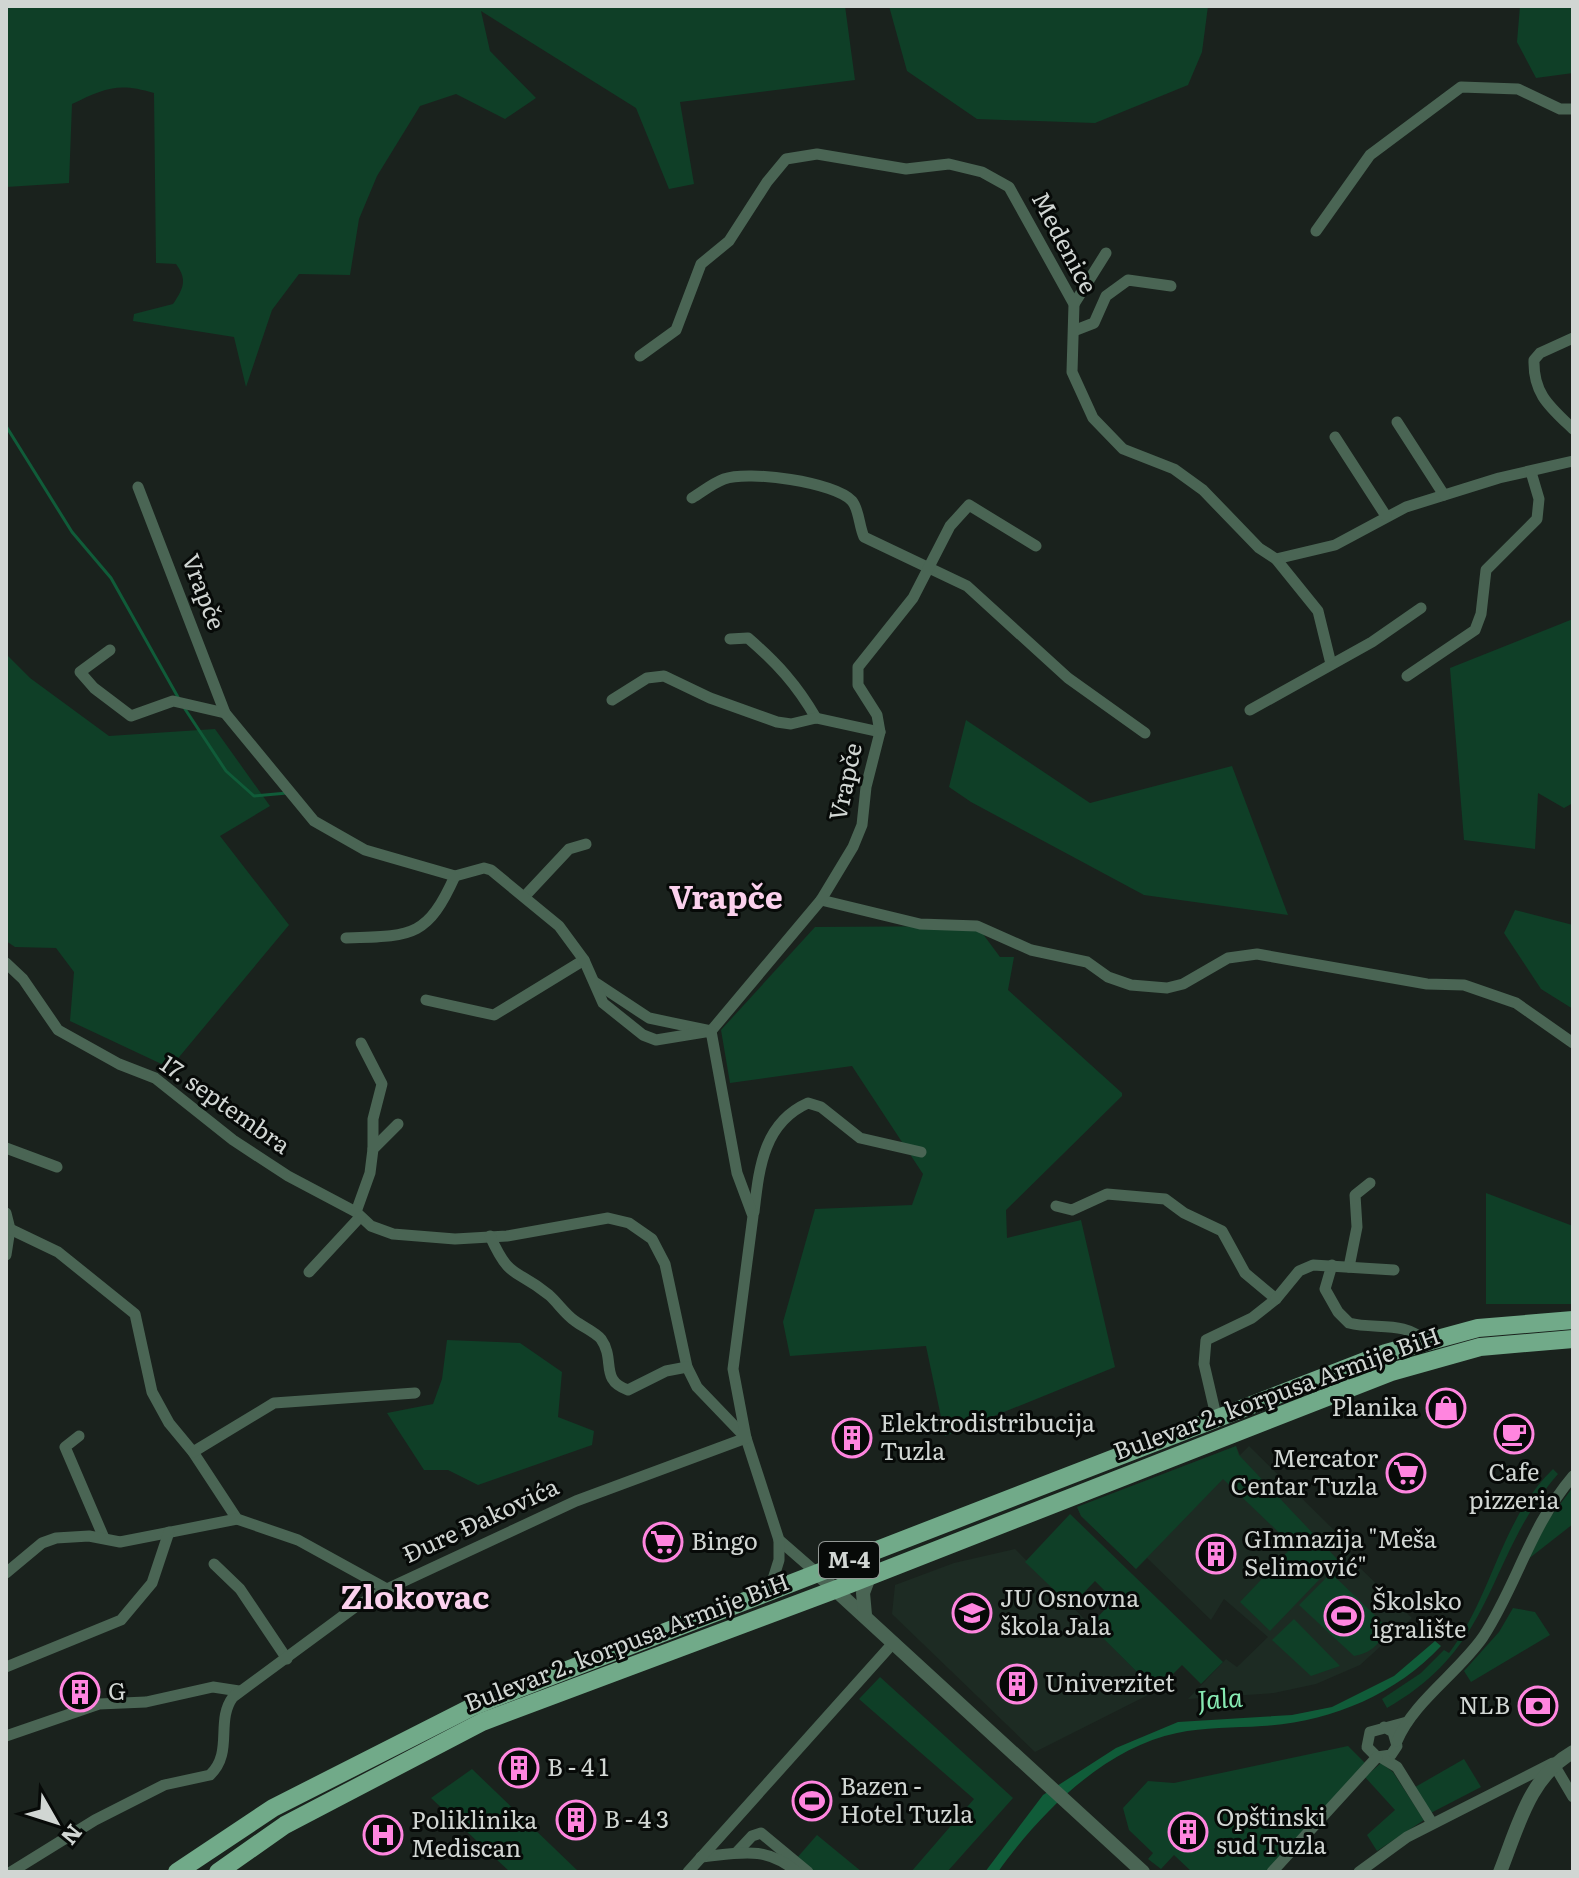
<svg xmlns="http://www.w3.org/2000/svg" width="1579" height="1878" font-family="Literata,serif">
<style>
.built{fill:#1d2b23}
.green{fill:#0f3f27}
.water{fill:#105c39}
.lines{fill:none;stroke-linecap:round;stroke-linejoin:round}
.stream{stroke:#105c39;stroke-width:3}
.minor{stroke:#4a6554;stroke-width:11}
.tertiary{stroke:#4a6554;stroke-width:14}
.primary{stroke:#71aa89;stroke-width:18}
.labels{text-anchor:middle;stroke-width:6;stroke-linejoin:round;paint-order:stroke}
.shield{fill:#070a08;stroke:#949996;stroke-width:2}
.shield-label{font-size:22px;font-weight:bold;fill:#d1d6d3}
.street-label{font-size:24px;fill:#d1d6d3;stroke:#070a08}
.poi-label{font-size:24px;fill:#d1d6d3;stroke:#070a08;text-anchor:start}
.water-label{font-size:26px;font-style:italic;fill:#87e9b2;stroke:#070a08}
.district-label{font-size:32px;font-weight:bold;fill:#fbd1ed;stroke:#070a08}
</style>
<rect width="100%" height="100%" fill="#1a221d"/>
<g class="built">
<path d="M1236,1446L1240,1455L1249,1446L1337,1533L1360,1568L1412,1618L1360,1665L1316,1684L1274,1693L1188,1699L1226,1659L1237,1667L1268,1637L1224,1599L1211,1620L1147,1558L1136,1569L1081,1516L1077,1507Z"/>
<path d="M1015,1549L1156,1691L1035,1752L892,1614L895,1585L954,1563Z"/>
</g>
<g class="green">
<path d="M6,6H845L855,80L680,102L694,184L669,189L636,108L481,11L490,51L536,98L505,119L456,94L420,106L377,176L359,219L350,275L299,274L272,310L246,387L234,337L133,321L134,314L173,304C183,289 188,280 176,264L156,263L154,93C118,82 105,88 72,104L69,183L6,187Z"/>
<path d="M889,6H1208L1202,52L1188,85L1095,123L977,119L907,71Z"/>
<path d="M1520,6H1573V73L1536,78L1517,42Z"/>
<path d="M1573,619V803L1564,808L1538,793L1535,849L1464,840L1450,668Z"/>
<path d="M6,654L30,678L109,736L215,729L270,806L220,836L289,925L170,1068L70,1021L74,972L56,948L15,947L6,941Z"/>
<path d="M966,720L1090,803L1232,766L1288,915L1144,895L971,802L949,787Z"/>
<path d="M1515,910L1573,925V1009L1541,989L1504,933Z"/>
<path d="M977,926L1000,957H1014L1008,990L1122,1093V1096L1006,1210L1007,1238L1081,1220L1115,1367L945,1436L926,1346L790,1356L783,1322L815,1209L912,1205L923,1174L852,1066L730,1083L721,1030L815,927Z"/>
<path d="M1486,1193L1573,1226V1304H1486Z"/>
<path d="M447,1340L520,1343L562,1372L558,1417L594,1431L592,1445L478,1485L448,1470H424L387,1413L433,1404L442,1379Z"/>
<path d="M1236,1446L1239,1455L1338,1560L1270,1631L1240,1602L1293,1546L1223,1479L1136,1569L1081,1516L1077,1507Z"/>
<path d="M1553,1469L1558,1474C1485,1558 1498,1645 1387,1708L1382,1699L1421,1673L1444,1650L1449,1653C1492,1597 1501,1519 1553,1469Z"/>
<path d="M1573,1487V1524L1527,1560L1549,1519Z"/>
<path d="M1070,1514L1223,1662L1201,1684L1182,1665L1156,1691L1090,1625L1114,1600L1095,1581L1071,1606L1025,1562Z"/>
<path d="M1331,1573L1388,1628C1380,1643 1372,1653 1354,1656L1299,1605Z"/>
<path d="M1513,1608L1535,1612L1550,1635L1471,1682L1464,1671L1499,1632Z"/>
<path d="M1294,1619L1340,1666L1311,1676L1272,1640Z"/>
<path d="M880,1677L1013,1798L947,1872H911L974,1799L859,1699Z"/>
<path d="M1348,1746L1365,1763L1266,1872H1192L1174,1855L1161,1869L1148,1859L1153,1853L1129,1830L1123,1808L1148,1781L1174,1783Z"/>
<path d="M1464,1759L1481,1787L1425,1816L1410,1790Z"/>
<path d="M1381,1763L1393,1772L1424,1820L1377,1851L1367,1835L1395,1810L1365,1777Z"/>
<path d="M472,1769L579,1872H510L431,1798Z"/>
<path d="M817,1835L862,1872H811L796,1859Z"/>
</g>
<path class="water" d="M1435,1641L1441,1646C1394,1696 1329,1722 1262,1726C1234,1728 1204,1727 1177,1733C1104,1748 1039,1814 998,1872H985L1043,1795L1116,1748L1178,1722L1292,1715L1332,1707L1394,1676Z"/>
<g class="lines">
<g class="stream">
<path d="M6,426L72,532L111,578L179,699"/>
<path d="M185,709L226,771L254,796L287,793"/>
</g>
<g class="minor">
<path d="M1316,231L1370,155L1461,87L1518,89L1560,109H1573"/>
<path d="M1074,304L1106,253"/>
<path d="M1076,330L1094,323L1106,296L1128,280L1171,286"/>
<path d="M1573,338L1540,353L1534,360C1533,394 1550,407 1573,429"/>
<path d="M640,356L676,330L701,264L729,241L767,182L786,159L817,154L906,169L949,164L982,172L1009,187L1074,304L1072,372L1093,418L1123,449L1174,469L1203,490L1259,548L1276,559L1335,545L1406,507L1499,478L1573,461"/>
<path d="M1397,422L1444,495"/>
<path d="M1335,437L1386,516"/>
<path d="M692,498C702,492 713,483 724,479C748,470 835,482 852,501C859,509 859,526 864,537L967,586L1068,678L1145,733"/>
<path d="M1276,559L1318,611L1331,664"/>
<path d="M730,639L748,638C777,663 797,685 816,718"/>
<path d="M110,650L80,672L94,688L131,716L173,701L225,713"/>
<path d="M1407,676L1475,630L1481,614L1486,570L1537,519L1539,499L1531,472"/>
<path d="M612,700L647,678L664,676L710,698L777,722L791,724L816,718L880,732"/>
<path d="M1250,710L1372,642L1421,608"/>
<path d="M525,896L569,849L586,844"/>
<path d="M821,900L920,924L977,926L1031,950L1087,962L1108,977L1131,985L1167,988L1183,984L1228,958L1257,954L1427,984L1464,985L1516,1003L1573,1043"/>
<path d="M346,938C412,936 427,938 455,876"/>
<path d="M6,963L23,979L58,1030L119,1064L155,1078L233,1140L288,1176L356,1212L371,1226L393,1234L455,1239L507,1236L608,1218L629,1223L652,1239L665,1264L687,1367L697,1387L746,1438L779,1540L818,1574"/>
<path d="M596,983L649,1018L711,1031L821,900L853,847L862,825L866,787L880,732L877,715L858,685V667L913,598L950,526L969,505L1036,546"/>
<path d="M426,1000L494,1015L584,960"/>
<path d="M361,1043L382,1084L373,1119V1149"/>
<path d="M6,1148L57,1167"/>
<path d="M1056,1206L1072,1210L1107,1194L1165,1199L1184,1213L1222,1231L1245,1273L1276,1299L1252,1318L1206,1340L1204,1364L1217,1420"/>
<path d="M356,1212L370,1173L373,1149L398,1124"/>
<path d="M754,1212C759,1169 763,1123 808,1103L821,1107L860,1138L921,1152"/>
<path d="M6,1213L10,1229L6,1255"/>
<path d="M10,1229L58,1252L135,1314L152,1392L169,1423L193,1452L237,1519L298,1540L387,1589"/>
<path d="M490,1236C511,1282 515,1267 549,1295C558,1303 565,1314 575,1321C583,1327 595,1332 601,1339C616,1360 599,1380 628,1390L666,1371L687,1367"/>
<path d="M1332,1265L1325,1289L1338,1312L1349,1323C1376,1330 1405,1320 1426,1342"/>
<path d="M1349,1267L1357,1227L1355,1195L1370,1183"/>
<path d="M309,1272L360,1217"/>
<path d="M1276,1299L1299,1271L1313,1265L1394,1270"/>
<path d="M79,1436L65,1447L104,1538"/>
<path d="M193,1452L274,1403L415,1393"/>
<path d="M214,1564L240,1589L287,1659"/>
<path d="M6,1573L42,1543L56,1538L89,1536L120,1542L237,1519"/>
<path d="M769,1592L779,1560V1540"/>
<path d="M6,1667L121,1620L152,1583L169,1532"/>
<path d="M1384,1727L1393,1732L1397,1746L1391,1755L1377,1757L1367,1747L1370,1732L1407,1722"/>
<path d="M6,1736L99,1704L146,1702L213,1687L239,1691"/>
<path d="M1397,1741C1414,1701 1458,1673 1483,1637C1518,1583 1529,1528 1573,1476"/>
<path d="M1382,1758L1397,1767L1432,1823"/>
<path d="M737,1852L752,1836L761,1833L808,1872"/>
<path d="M701,1857C740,1853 765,1845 797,1872"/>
<path d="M11,1872L95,1820L164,1785L210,1775C234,1752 215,1721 233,1697L355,1607L387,1589L576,1501L746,1438L733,1369L753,1216L737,1173L711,1031L656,1040L643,1035L603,1003L584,960L559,926L491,870L484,868L455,876L365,850L314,821L225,713L138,487"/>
<path d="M688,1872L894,1642"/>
<path d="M1272,1872L1377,1757"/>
<path d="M1359,1872L1407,1837L1553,1763L1573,1797"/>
</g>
<g class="tertiary">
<path d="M818,1574L1143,1872"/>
<path d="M865,1615L863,1593L869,1577"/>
<path d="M1500,1872C1518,1827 1529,1777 1573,1752"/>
</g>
<g class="primary">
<path d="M177,1872L273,1808L474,1706L1386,1353L1478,1328L1573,1320"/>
<path d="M218,1872L285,1825L482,1722L837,1589L1391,1372L1480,1347L1573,1339"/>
</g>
</g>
<defs>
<g id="shop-ring" transform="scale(2)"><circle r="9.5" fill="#070a08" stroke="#ff85df" stroke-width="1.5"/><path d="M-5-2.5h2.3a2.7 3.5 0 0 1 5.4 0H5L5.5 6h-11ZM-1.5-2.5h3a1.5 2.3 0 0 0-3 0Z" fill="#ff85df"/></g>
<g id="cafe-ring" transform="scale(2)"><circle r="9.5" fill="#070a08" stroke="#ff85df" stroke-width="1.5"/><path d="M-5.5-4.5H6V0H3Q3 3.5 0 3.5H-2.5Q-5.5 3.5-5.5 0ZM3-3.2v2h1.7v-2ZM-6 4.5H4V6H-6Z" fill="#ff85df"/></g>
<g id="building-ring" transform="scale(2)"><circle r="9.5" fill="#070a08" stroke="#ff85df" stroke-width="1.5"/><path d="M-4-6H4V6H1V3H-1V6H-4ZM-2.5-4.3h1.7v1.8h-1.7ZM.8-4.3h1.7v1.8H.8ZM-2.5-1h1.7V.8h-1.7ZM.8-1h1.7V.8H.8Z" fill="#ff85df"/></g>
<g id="supermarket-ring" transform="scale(2)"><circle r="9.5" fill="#070a08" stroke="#ff85df" stroke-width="1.5"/><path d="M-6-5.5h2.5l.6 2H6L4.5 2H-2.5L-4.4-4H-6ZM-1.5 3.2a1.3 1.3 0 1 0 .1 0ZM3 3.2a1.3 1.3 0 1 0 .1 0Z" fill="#ff85df"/></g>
<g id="school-ring" transform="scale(2)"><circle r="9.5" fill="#070a08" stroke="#ff85df" stroke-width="1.5"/><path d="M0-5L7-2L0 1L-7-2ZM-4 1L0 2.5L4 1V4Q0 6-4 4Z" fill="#ff85df"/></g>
<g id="stadium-ring" transform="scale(2)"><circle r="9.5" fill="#070a08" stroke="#ff85df" stroke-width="1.5"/><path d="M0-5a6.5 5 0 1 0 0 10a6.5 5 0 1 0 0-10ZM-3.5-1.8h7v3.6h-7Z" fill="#ff85df"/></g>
<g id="bank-ring" transform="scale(2)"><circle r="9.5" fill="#070a08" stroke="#ff85df" stroke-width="1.5"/><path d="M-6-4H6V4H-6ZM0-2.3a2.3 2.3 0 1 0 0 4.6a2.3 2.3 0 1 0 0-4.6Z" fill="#ff85df"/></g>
<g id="hospital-ring" transform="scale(2)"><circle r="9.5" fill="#070a08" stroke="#ff85df" stroke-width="1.5"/><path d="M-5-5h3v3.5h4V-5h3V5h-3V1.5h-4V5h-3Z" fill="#ff85df"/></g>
</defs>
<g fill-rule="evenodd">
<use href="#shop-ring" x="1446" y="1408"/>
<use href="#cafe-ring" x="1514" y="1434"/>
<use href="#building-ring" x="852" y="1438"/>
<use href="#supermarket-ring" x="1406" y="1473"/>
<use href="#supermarket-ring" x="663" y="1542"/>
<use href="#building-ring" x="1216" y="1554"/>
<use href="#school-ring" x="972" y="1613"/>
<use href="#stadium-ring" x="1344" y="1616"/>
<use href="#building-ring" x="1017" y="1684"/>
<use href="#building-ring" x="80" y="1692"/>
<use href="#bank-ring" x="1538" y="1706"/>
<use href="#building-ring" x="519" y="1768"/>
<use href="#stadium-ring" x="812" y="1801"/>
<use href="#building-ring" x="576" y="1820"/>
<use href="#building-ring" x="1188" y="1832"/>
<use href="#hospital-ring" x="383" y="1835"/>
</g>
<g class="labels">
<rect class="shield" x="819" y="1542" width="60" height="36" rx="6"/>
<g class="shield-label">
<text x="849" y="1568">M-4</text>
</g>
<g class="street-label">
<text transform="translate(1064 243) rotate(62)" y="8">Medenice</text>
<text transform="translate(203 592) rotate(69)" y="8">Vrapče</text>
<text transform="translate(846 782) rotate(-78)" y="8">Vrapče</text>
<text transform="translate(225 1105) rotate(35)" y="8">17. septembra</text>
<text transform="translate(1277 1394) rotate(-20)" y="8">Bulevar 2. korpusa Armije BiH</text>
<text transform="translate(481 1521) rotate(-25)" y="8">Đure Đakovića</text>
<text transform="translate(627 1643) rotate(-21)" y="8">Bulevar 2. korpusa Armije BiH</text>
</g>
<g class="poi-label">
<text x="1418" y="1416" text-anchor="end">Planika</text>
<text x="880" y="1432">Elektrodistribucija<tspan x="880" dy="28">Tuzla</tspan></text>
<text x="1378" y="1467" text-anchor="end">Mercator<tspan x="1378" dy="28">Centar Tuzla</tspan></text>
<text x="1514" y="1481" text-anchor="middle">Cafe<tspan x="1514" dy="28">pizzeria</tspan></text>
<text x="1244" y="1548">GImnazija "Meša<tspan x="1244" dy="28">Selimović"</tspan></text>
<text x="691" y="1550">Bingo</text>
<text x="1000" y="1607">JU Osnovna<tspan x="1000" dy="28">škola Jala</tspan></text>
<text x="1372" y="1610">Školsko<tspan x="1372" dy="28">igralište</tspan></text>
<text x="1045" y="1692">Univerzitet</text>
<text x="108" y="1700">G</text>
<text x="1510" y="1714" text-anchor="end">NLB</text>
<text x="547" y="1776">B - 4 1</text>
<text x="840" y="1795">Bazen -<tspan x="840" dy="28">Hotel Tuzla</tspan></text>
<text x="1216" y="1826">Opštinski<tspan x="1216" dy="28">sud Tuzla</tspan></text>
<text x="604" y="1828">B - 4 3</text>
<text x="411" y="1829">Poliklinika<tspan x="411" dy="28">Mediscan</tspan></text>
</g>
<g class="water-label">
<text transform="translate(1220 1699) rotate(-4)" y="9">Jala</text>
</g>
<g class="district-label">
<text x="726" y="909">Vrapče</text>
<text x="415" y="1609">Zlokovac</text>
</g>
</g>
<rect width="1579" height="1878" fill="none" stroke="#d1d6d3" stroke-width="16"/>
<g transform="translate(56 1822) rotate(129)" stroke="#070a08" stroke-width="6" paint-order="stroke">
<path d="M0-6L14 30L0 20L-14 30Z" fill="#d1d6d3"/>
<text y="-12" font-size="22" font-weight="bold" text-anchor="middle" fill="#d1d6d3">N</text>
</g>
</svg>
